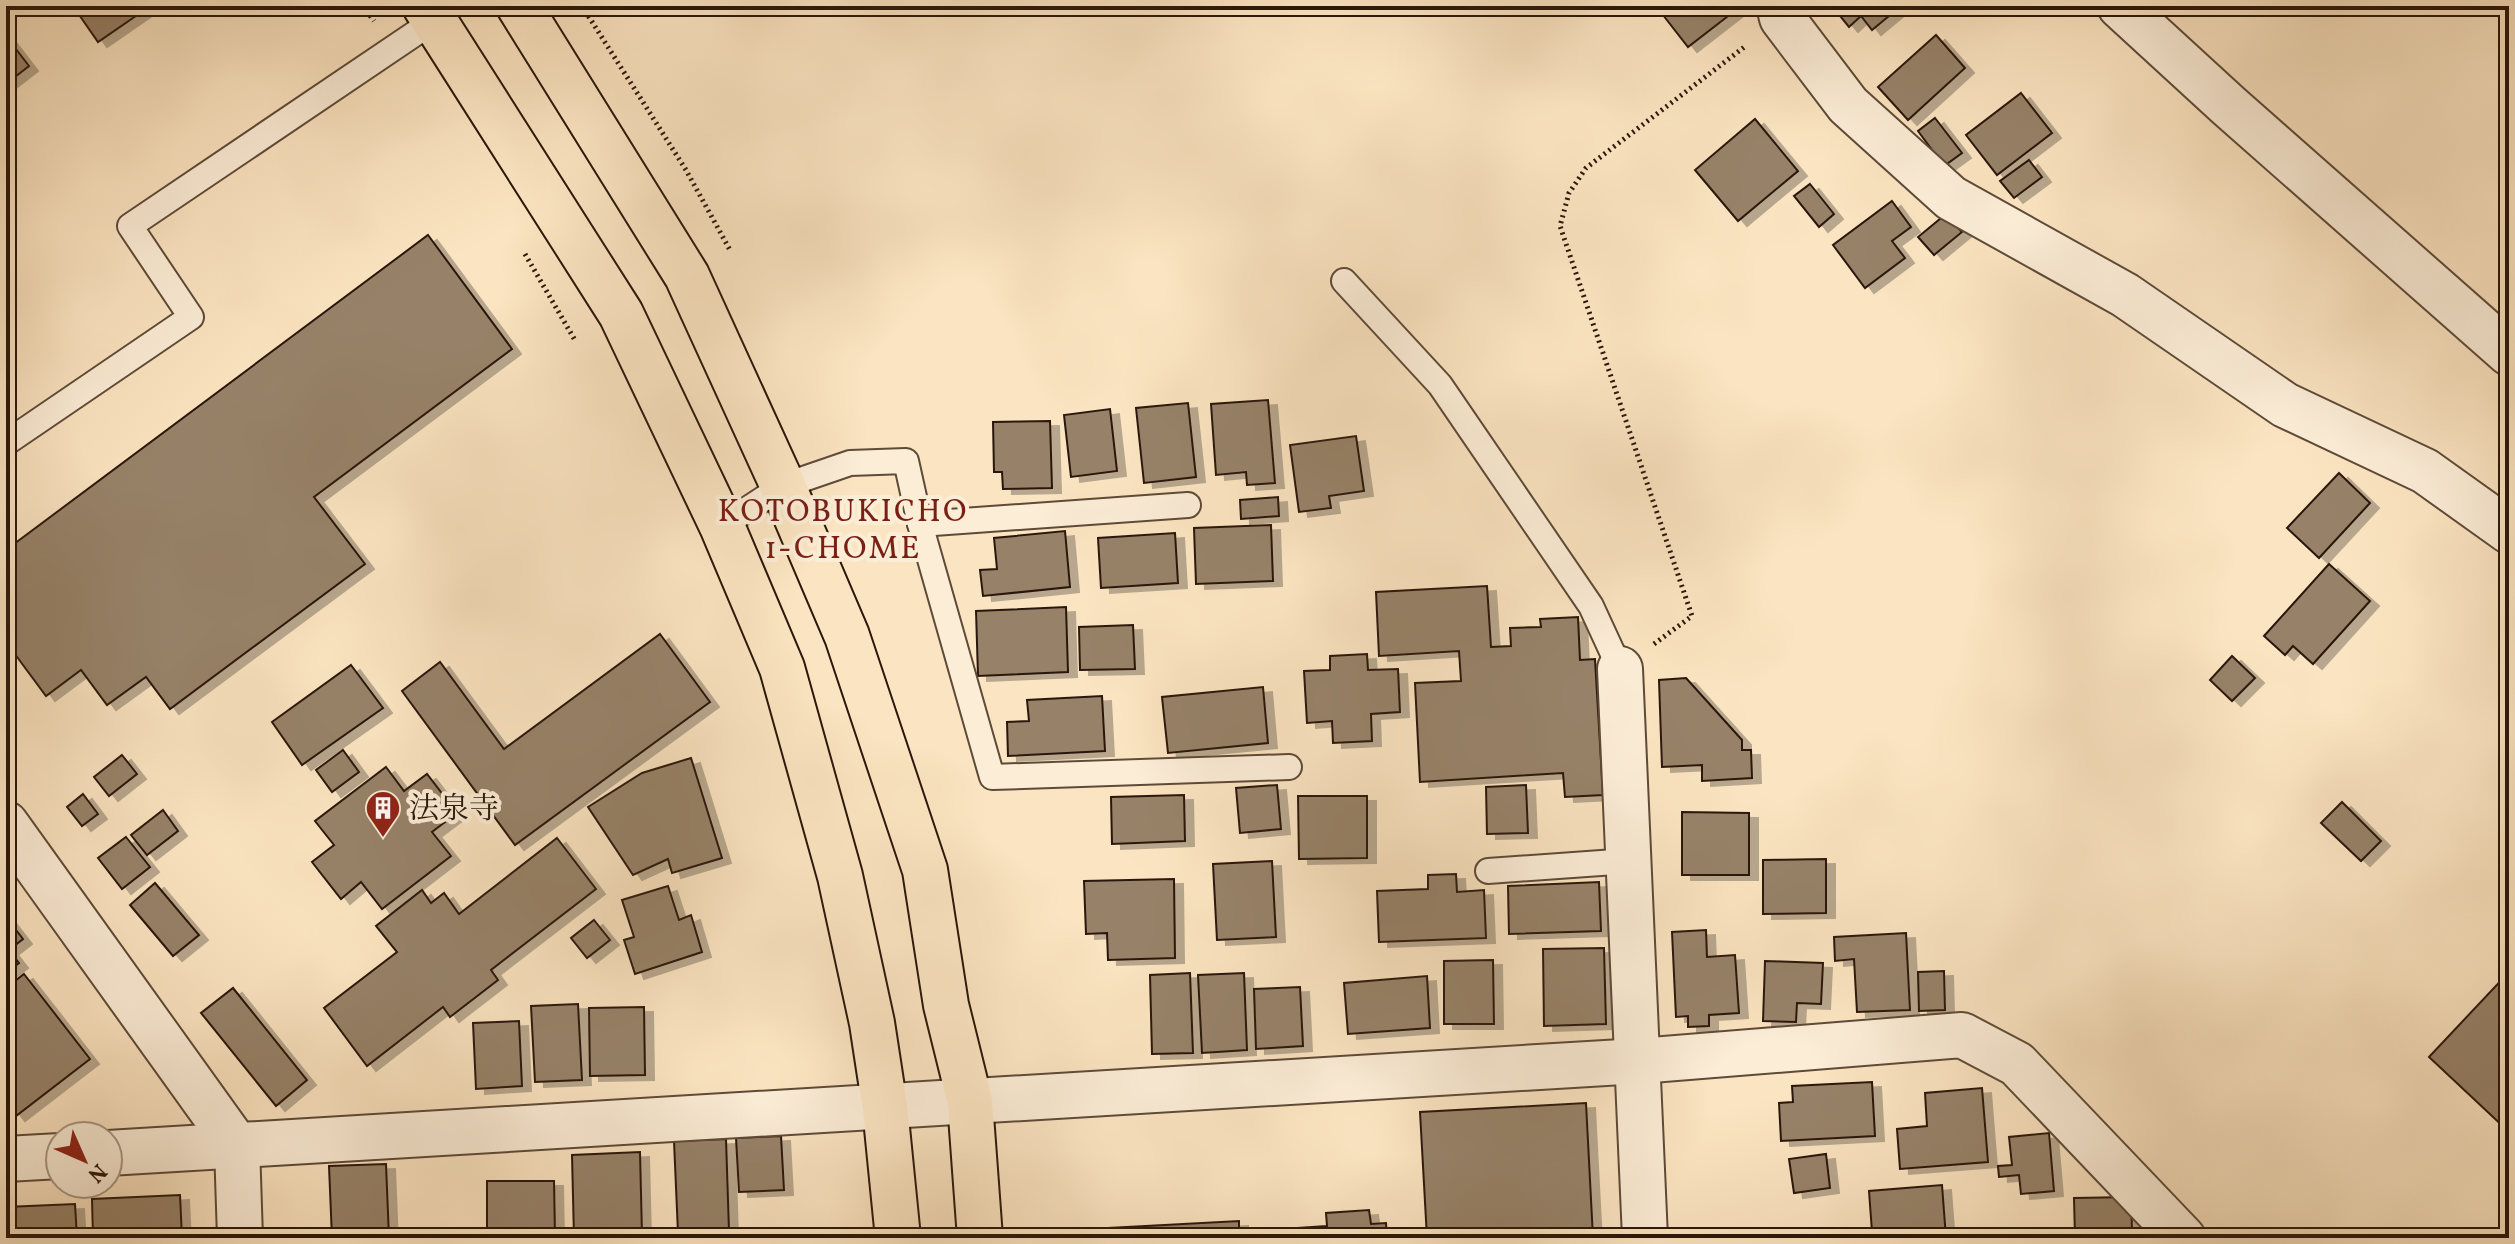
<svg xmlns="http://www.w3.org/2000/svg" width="2515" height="1244" font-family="Vollkorn,'Noto Serif JP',serif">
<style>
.building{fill:#978269;stroke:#2a170a;stroke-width:2;filter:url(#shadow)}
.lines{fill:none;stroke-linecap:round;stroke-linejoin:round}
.service-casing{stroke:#5e4a38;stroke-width:28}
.minor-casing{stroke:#5e4a38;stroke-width:48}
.tertiary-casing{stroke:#5e4a38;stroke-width:48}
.trunk-casing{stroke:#2a170a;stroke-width:48}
.path{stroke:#2a170a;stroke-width:5;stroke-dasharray:2 4;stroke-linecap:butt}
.service{stroke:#fcedd7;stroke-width:24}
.minor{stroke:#fcedd7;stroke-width:44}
.tertiary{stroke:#fcedd7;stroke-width:44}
.trunk{stroke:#fbe4c1;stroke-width:44}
.labels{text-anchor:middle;stroke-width:8;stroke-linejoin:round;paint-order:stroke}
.poi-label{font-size:30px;fill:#2a170a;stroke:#fcedd7;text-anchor:start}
.neighbourhood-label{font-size:32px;letter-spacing:2px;fill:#7a1f14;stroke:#fcedd7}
</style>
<defs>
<filter id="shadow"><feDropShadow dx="9" dy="5" stdDeviation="0" flood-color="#0004"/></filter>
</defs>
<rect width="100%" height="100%" fill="#fbe4c1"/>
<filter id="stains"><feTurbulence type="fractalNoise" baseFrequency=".0025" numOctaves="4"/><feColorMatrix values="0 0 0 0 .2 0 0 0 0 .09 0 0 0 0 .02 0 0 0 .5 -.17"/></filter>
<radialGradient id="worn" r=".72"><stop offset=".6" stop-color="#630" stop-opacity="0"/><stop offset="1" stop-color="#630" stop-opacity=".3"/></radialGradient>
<g class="building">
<path d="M73,6H144L146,9L98,42Z"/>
<path d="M1675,6H1741L1688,47L1663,15Z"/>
<path d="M1832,6H1901L1872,30L1861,16L1849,27Z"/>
<path d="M1936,35L1965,68L1908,120L1878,87Z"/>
<path d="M6,36L29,66L6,84Z"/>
<path d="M2021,93L2052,133L1997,175L1966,135Z"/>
<path d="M1935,118L1962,153L1944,166L1918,131Z"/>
<path d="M1755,119L1798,171L1738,221L1695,170Z"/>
<path d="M2029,160L2042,177L2014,198L2000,181Z"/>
<path d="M1810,184L1834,214L1819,227L1794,196Z"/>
<path d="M1892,201L1911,227L1892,241L1905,258L1865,288L1833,245Z"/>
<path d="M1946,214L1962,232L1934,255L1918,237Z"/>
<path d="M428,235L512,349L314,497L365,564L170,709L146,677L107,705L81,670L46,696L6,642V550Z"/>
<path d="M1268,400L1275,483L1247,485L1246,472L1216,475L1211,404Z"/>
<path d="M1188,403L1196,477L1144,483L1136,408Z"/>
<path d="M1110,409L1117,471L1071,477L1064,415Z"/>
<path d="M1050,421L1052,488L1003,489L1002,472H994L993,422Z"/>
<path d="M1356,436L1364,491L1329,496L1331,508L1299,512L1290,445Z"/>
<path d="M2339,473L2370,503L2319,558L2287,528Z"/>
<path d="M1278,497L1279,516L1241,519L1240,500Z"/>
<path d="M1271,525L1273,581L1196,584L1194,528Z"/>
<path d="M1065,531L1070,587L983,596L980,570L997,569L994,538Z"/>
<path d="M1175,533L1178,583L1101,588L1098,538Z"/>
<path d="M2329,564L2370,601L2313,664L2293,646L2285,655L2264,636Z"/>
<path d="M1487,586L1491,647L1511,646L1510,628L1541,627L1540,619L1578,617L1580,660L1595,659L1603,795L1565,797L1563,773L1420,782L1415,683L1461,681L1459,651L1379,656L1376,592Z"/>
<path d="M1066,607L1068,672L978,676L976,611Z"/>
<path d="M1133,625L1135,669L1080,670L1079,627Z"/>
<path d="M660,634L710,702L515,845L402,691L440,662L504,749Z"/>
<path d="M1367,654L1368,670L1398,669L1400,712L1371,714L1372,741L1333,743L1332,721L1307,723L1304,671L1330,670V656Z"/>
<path d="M2232,656L2255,678L2232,701L2210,680Z"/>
<path d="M351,665L383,708L302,765L272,722Z"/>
<path d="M1686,678L1742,740V750H1751L1752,778L1702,781V765L1662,767L1659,680Z"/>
<path d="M1263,687L1268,743L1168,753L1162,697Z"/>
<path d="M1102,696L1105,751L1008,756L1007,722L1029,721L1027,700Z"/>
<path d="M343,750L359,772L332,792L316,770Z"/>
<path d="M122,755L137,774L109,796L94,777Z"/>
<path d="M691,758L722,858L672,873L668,859L633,875L588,807L642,773Z"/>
<path d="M386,767L404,791L427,774L457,813L432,832L451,856L382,909L361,882L341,899L312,862L334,845L315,821Z"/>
<path d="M1277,785L1281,829L1240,833L1236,788Z"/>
<path d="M1526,785L1528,833L1487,834L1486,787Z"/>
<path d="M83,794L98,814L82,826L67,807Z"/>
<path d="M1184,795L1185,841L1112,844L1111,797Z"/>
<path d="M1298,796H1367V858L1299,859Z"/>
<path d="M2342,802L2381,841L2361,861L2321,823Z"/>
<path d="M163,810L178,831L147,855L131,835Z"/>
<path d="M1682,812L1749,813V875H1682Z"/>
<path d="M126,837L150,867L122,889L98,858Z"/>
<path d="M557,838L596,889L491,970L498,980L450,1017L443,1007L367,1066L324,1008L397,952L376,926L422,890L431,903L444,893L459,914Z"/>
<path d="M1826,859V913L1763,914V860Z"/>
<path d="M1272,861L1276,937L1217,940L1213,864Z"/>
<path d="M1456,874L1457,892L1484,890L1486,938L1379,942L1377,891L1428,889V875Z"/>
<path d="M1174,879L1175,958L1108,960L1107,933L1086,934L1084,881Z"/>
<path d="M1599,882L1601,931L1509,934L1508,886Z"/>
<path d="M155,883L199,935L173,956L130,905Z"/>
<path d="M668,886L679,920L691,915L702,952L635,974L624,940L634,937L622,900Z"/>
<path d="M6,917L23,939L9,950L19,963L6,973Z"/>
<path d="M594,920L610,940L587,958L571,938Z"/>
<path d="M1706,930L1707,957L1735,955L1739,1013L1709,1015V1026L1688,1027V1016L1676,1017L1672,932Z"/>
<path d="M1906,933L1910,1010L1857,1012L1854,959L1835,961L1834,937Z"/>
<path d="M1604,948L1606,1024L1544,1026L1543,949Z"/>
<path d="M1493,960L1494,1024H1444V961Z"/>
<path d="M1765,961L1823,963L1821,1004L1797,1003L1796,1022L1763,1021Z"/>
<path d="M1944,971L1945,1010L1919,1011L1918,972Z"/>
<path d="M2509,972V1132L2429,1057Z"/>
<path d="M1190,973L1193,1053L1152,1054L1150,975Z"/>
<path d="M1244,973L1247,1050L1202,1053L1198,975Z"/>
<path d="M24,974L90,1059L16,1116L6,1103V988Z"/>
<path d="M1427,976L1430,1028L1348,1034L1344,983Z"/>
<path d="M1300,987L1303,1046L1256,1049L1254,989Z"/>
<path d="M233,988L307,1080L276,1106L201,1013Z"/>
<path d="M578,1004L582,1080L535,1082L531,1006Z"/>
<path d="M644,1007L645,1075L590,1076L589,1008Z"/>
<path d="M519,1021L522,1086L476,1089L473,1023Z"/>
<path d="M1872,1082L1875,1136L1781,1141L1779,1103L1793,1102L1792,1086Z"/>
<path d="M1982,1088L1988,1162L1900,1169L1897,1129L1927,1126L1925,1093Z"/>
<path d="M1586,1103L1593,1238H1427L1420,1112Z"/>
<path d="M2049,1133L2054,1191L2021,1194L2019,1175L1999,1177L1998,1166L2012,1165L2009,1137Z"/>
<path d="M781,1136L784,1190L739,1192L736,1138Z"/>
<path d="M726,1139L729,1231L678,1233L674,1141Z"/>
<path d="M640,1152L642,1235L574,1238L572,1155Z"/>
<path d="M1826,1154L1830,1188L1794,1193L1789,1159Z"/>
<path d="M386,1164L389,1238H332L329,1166Z"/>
<path d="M487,1181H554L555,1235L487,1236Z"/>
<path d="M1942,1185L1946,1238H1882V1232H1872L1869,1191Z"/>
<path d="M180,1195L182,1238H93L92,1199Z"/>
<path d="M2131,1197L2132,1230H2150V1238H2075L2074,1198Z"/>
<path d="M75,1204L77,1238H6V1207Z"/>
<path d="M1369,1210L1371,1224L1386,1223L1387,1238H1251V1231L1327,1226L1326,1213Z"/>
<path d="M1239,1221V1238H1072L1071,1230Z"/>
<path d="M827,1230L828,1238H711Z"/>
</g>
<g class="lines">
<g class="service-casing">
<g id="service">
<path d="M1344,281L1440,385L1591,606L1620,669"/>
<path d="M6,443L191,317L130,226L435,20"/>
<path d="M920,524L992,777L1289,767"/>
<path d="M722,526L783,486L850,463L906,461L920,524L1188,505"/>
<path d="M1488,871L1629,861"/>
</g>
</g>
<g class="minor-casing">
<g id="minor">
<path d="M1779,6L1782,18L1848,105L1951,198L2125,295L2285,405L2425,471L2509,531"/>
<path d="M1620,669L1645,1238"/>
<path d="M108,1153L1639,1061L1962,1035L2017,1064L2183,1238"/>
<path d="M6,1159L60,1156"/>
</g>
</g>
<g class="tertiary-casing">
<g id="tertiary">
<path d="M2120,6L2229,106L2509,353"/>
<path d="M6,824L237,1146L240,1238"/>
</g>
</g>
<g class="trunk-casing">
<g id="trunk">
<path d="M425,6L621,314L722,526L782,668L840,876L872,1023L885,1108L898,1238"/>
<path d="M519,6L687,276L783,486L847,636L925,870L946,1005L970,1102L980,1238"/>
</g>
</g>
<g class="path">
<path d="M363,6L374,21"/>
<path d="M582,6L686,170L730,250"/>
<path d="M525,254L576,342"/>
<path d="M1654,644L1692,616L1560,226L1569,193L1586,168L1747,45"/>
</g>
<use href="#service" class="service"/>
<use href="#minor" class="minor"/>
<use href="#tertiary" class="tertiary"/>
<use href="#trunk" class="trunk"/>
</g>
<defs>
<g id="building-pin" transform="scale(1.8)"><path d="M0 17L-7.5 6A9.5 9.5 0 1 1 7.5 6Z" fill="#8f2418" stroke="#fcedd7"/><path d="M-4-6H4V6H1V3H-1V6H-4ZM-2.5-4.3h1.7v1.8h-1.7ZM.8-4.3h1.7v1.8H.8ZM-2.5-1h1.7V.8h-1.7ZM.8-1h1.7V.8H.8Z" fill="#fff"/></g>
</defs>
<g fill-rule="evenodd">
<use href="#building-pin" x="383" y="808"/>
</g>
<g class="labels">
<g class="poi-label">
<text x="409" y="818">法泉寺</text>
</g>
<g class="neighbourhood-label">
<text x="843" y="521">KOTOBUKICHO<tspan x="843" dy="37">1-CHOME</tspan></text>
</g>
</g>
<rect width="2515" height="1244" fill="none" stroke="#fbe4c1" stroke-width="32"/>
<rect x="8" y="8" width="2499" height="1228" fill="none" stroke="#2a170a" stroke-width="4"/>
<rect x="16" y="16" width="2483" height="1212" fill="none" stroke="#2a170a" stroke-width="2"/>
<g transform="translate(84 1160) rotate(135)"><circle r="38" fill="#fcedd7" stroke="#a89785" stroke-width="2"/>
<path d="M0-6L14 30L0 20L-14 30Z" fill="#8f2418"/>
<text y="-12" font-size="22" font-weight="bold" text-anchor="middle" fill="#2a170a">N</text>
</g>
<rect width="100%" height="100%" filter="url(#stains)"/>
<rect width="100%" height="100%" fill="url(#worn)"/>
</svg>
